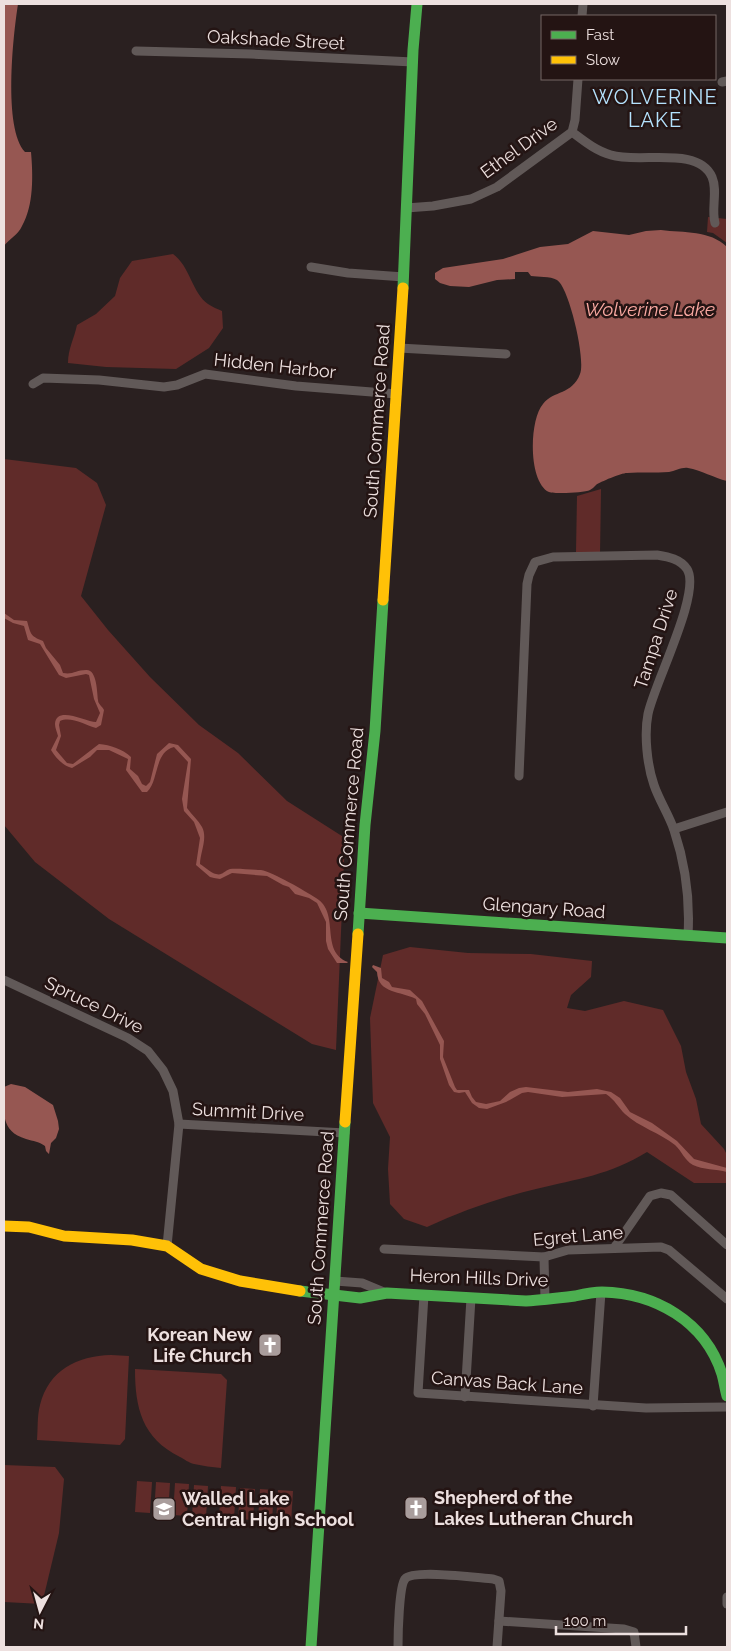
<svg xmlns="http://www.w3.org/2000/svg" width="731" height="1651" font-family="Raleway,sans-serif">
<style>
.green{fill:#602b29}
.water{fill:#965752}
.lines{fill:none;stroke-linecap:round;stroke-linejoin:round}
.street{stroke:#615958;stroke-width:9}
.fast{stroke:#4caf50;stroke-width:11}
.slow{stroke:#ffc107;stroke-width:11}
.labels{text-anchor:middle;stroke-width:5;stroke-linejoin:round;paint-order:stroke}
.street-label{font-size:18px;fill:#ede0df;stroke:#241413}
.poi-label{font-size:18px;font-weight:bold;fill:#ede0df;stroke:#241413;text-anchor:start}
.water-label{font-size:19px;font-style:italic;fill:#faa9a2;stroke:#241413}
.quarter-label{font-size:20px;letter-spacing:1px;fill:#b4e2fd;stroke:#241413}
</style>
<rect width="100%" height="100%" fill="#2a2020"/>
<g class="green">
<path d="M708,217L727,219V243L713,233L707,232Z"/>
<path d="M173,254C190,266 192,293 208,304C212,307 218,309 222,311L223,328L209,348L176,369L106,367L68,363C68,349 74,339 77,325L96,314L115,296L120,278L132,261Z"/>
<path d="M4,459L76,468L97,483L106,505L81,596L108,630L150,677L199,725L238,753L287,801L345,838L336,1050L312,1044L109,919L35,862L4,825Z"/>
<path d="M601,489L600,553H576L577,496Z"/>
<path d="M410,947L468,953L531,954L592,961L591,977L571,995L567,1008L585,1011L624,1001L663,1010L681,1046L686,1072L696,1099L701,1124L724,1149L727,1155V1183H694L647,1152C610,1175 577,1179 536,1189C498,1198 462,1211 427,1227L404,1219L390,1204L388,1169L390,1137L373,1103L370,1018L383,955Z"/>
<path d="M111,1355L129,1356L125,1439L120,1445L37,1440C38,1429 37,1416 40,1405C49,1370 77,1356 111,1355Z"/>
<path d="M135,1369L221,1374L227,1380L221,1468C212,1467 203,1466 194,1464C189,1463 184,1459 180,1457C142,1438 135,1408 135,1369Z"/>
<path d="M4,1465L55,1467L64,1479L59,1533L42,1604L4,1602Z"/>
<path d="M137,1481L152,1482L150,1513L135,1512Z"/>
<path d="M156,1482L170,1483L168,1514L154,1513Z"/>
<path d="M175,1483L189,1484L187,1516L173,1515Z"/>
<path d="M194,1485L208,1486L206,1517L192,1516Z"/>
<path d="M221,1486L236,1487L234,1519L219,1518Z"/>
<path d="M240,1488L255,1489L253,1520L238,1519Z"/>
<path d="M260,1489L274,1490L272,1521L258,1520Z"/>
<path d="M278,1490L293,1491L291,1523L276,1522Z"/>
</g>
<g class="water">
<path d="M4,4H18C13,36 3,128 25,152H31C33,175 34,205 22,226C18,235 9,239 4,246Z"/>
<path d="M661,230C684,233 710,230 727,247V481C714,478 701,470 688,468C682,467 675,471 669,472C655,473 641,472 627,473C621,473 600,482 596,485C594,487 592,489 590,490C584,493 555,494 549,492C528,482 529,420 543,404C554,390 572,395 580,374C586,360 569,287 557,280C550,276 538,277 531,276L528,272H515V279L497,280L469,287L450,286L440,283L435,279V273L443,268L503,259L540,247L568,244L593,231L629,235L646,231Z"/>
<path d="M4,613L14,620L27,621C31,634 30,636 43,641L46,648L60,665L63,673C73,675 76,670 86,670C97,669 97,692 98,700C98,704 102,706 104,710L101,725L96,728C85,725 71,716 60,721L59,725L61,736L56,750L67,763L73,764L99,744C110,745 123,749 131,757L130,769L138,776L142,784L146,786L150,782L157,754L169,743L178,745L191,759L187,808C192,815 198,820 202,827C208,838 200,853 200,864C205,867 211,873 216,874C222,876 224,871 230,869C237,868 254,870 261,870C273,872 305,891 316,898C341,913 319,951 348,962L347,963H337L328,949L326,941V922L317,903L309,898L295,894L289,887L283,885L267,876L232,873L220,879L214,878L210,877L196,865L200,838L194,822L184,811L182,799L188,762L174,747C154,752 159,781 147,792H142L126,770L128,759L109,750H97L90,757L72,768C63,766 56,758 51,750L58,736C57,732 55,728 55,724C56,705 86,722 96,722L100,713L94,699L89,675L86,674L66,678L59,675L40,644L28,640L24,626L13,623L4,618Z"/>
<path d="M373,965L381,968L382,978L389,982L392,987L410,990L422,1001L444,1041L443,1057L455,1087L457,1090H469L472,1097L476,1102L486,1104L500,1101L510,1092L519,1088L526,1087L568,1092L597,1089L611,1092L620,1098L630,1112L652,1123L677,1141L694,1159L727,1168V1172C716,1169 703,1170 693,1165C684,1160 682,1151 675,1145C660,1133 639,1127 625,1114C618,1107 615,1100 606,1094L562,1097L528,1092L522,1093L506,1102L487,1109L479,1108L472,1103L465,1092L459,1093L454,1092L449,1085L440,1059V1045L425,1014L417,1004L416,999C401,991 378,994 377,972L372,967Z"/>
<path d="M11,1084L25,1087L53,1105L58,1121L59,1129L56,1138L51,1143L49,1154L46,1151L45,1146C40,1142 33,1141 26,1139C0,1131 4,1112 4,1090V1087Z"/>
</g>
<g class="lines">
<g class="street">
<path d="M582,16L583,4"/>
<path d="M136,51L251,54L413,62"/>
<path d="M722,82L727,81"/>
<path d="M572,132C584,141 596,151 611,155C639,164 698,145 712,177C718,191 711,209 715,223"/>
<path d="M406,208L433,206L471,199L497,187L572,132L575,120L578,79"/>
<path d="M311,267L348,273L404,277"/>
<path d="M399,348L506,354"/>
<path d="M33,384L43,378L99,380L164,387L177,385L205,374L296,386L397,394"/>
<path d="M519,776L527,584L529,575L535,562L553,557L657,555C669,557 680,559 687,569C702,592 654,684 648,714C644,734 647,765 654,785C659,800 669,815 674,830C685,863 690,901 688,935"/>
<path d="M674,829L727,812"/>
<path d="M4,980L128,1038L148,1051L163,1070L173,1091L179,1124L167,1246"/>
<path d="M179,1124L345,1133"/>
<path d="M614,1248L650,1196L661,1193L671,1195L727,1245"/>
<path d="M384,1249L544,1257L568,1250L661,1247L669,1250L727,1299"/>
<path d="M544,1257L545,1300"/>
<path d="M335,1281L362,1283L386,1293"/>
<path d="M424,1295L418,1393L646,1408L727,1407"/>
<path d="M465,1397L471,1298"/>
<path d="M593,1406L601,1292"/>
<path d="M727,1597V1604"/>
<path d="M499,1621L624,1629L634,1632L636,1647"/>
<path d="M398,1647C398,1635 399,1586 405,1579C413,1569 478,1578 493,1579L499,1581L501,1591L497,1647"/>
</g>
<g class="fast">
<path d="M403,288L413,50L417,4"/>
<path d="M359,913L727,938"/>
<path d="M358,934L365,825L375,731L383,600"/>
<path d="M300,1291L360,1298L387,1293L526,1301C543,1300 559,1298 575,1296C584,1294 593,1292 602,1292C655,1293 705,1321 722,1374C724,1381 725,1389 727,1396"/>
<path d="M311,1647L345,1122"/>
</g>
<g class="slow">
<path d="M383,600L403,288"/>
<path d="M345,1122L358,934"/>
<path d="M4,1226L29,1227L64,1236L132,1240L167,1246L201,1269L240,1281L300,1291"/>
</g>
</g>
<defs>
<g id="church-square" transform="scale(1.25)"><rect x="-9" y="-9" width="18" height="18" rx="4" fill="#a99d9c" stroke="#241413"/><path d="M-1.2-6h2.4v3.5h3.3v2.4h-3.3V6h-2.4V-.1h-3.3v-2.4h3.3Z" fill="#fff"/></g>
<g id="school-square" transform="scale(1.25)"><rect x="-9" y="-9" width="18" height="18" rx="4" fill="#a99d9c" stroke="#241413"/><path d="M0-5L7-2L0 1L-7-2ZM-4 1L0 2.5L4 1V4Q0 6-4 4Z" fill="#fff"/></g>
</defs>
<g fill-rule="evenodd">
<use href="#church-square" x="270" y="1345"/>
<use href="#church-square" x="416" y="1508"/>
<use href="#school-square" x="164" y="1509"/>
</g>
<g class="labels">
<g class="street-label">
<text transform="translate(276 40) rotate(3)" y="6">Oakshade Street</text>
<text transform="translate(519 148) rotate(-36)" y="6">Ethel Drive</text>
<text transform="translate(275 366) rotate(6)" y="6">Hidden Harbor</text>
<text transform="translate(377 421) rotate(-86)" y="6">South Commerce Road</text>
<text transform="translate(656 639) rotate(-72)" y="6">Tampa Drive</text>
<text transform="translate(349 824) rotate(-85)" y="6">South Commerce Road</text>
<text transform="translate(544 908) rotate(4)" y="6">Glengary Road</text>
<text transform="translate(94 1005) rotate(26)" y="6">Spruce Drive</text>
<text transform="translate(248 1112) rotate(3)" y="6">Summit Drive</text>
<text transform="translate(321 1228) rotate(-86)" y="6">South Commerce Road</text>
<text transform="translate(578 1236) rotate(-5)" y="6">Egret Lane</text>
<text transform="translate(479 1278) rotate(2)" y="6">Heron Hills Drive</text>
<text transform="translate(507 1383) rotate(4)" y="6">Canvas Back Lane</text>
</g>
<g class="poi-label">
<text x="252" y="1341" text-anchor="end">Korean New<tspan x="252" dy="21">Life Church</tspan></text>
<text x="434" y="1504">Shepherd of the<tspan x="434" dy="21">Lakes Lutheran Church</tspan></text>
<text x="182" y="1505">Walled Lake<tspan x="182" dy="21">Central High School</tspan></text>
</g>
<g class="water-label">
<text x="650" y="316">Wolverine Lake</text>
</g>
<g class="quarter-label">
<text x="655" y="104">WOLVERINE<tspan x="655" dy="23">LAKE</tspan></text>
</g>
</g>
<rect width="731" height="1651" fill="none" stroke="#ede0df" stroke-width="10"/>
<rect x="541" y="15" width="175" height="65" fill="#241413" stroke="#746665"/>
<rect x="551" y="31" width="25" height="8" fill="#4caf50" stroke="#746665"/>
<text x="586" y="40" font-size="15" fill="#ede0df">Fast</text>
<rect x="551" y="56" width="25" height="8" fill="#ffc107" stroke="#746665"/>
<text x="586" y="65" font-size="15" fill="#ede0df">Slow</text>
<g transform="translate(40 1611) rotate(186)" stroke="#241413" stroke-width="4" paint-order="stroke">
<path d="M0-4L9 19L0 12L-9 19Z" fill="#ede0df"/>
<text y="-8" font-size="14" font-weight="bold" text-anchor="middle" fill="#ede0df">N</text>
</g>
<path d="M556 1626v8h130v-8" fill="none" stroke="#ede0df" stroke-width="2.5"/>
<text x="564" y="1626" font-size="15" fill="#ede0df" stroke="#241413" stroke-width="4" paint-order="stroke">100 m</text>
</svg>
